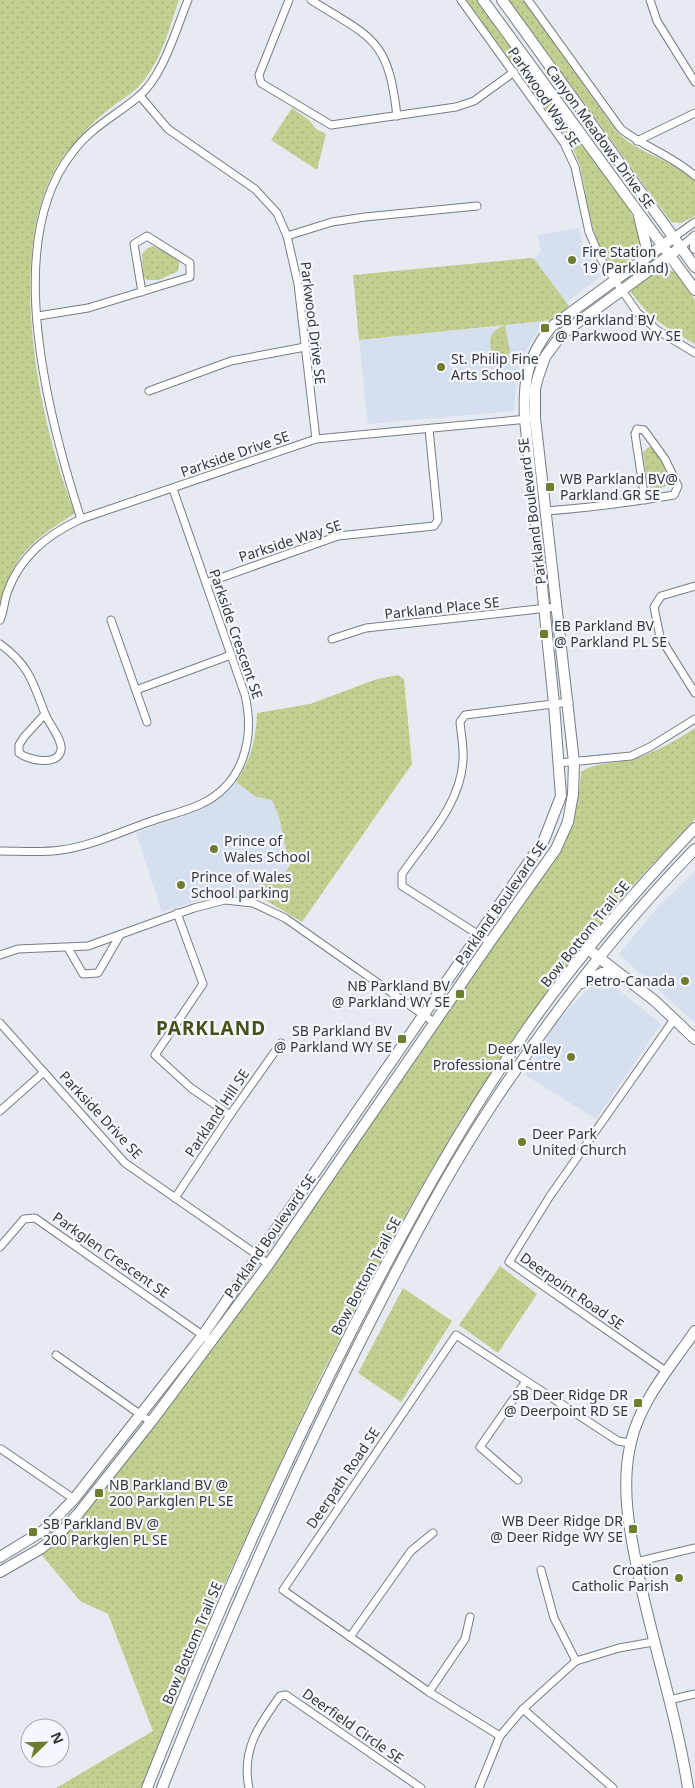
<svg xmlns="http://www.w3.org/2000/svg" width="695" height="1788" font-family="'Noto Sans',sans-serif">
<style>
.built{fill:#d6dfed}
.park{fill:url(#park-dots)}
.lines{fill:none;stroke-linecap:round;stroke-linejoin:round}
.street-casing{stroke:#787d83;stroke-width:9}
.secondary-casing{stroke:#787d83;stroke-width:12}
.street{stroke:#fff;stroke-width:7}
.secondary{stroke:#fff;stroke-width:10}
.poi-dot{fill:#6f7e2d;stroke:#f4f8fe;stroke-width:2}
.labels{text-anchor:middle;stroke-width:4.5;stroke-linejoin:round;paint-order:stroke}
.street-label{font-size:14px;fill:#35373a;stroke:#f4f8fe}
.poi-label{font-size:14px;fill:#35373a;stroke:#f4f8fe;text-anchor:start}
.district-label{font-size:19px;font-weight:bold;letter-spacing:1px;fill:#475119;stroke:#f4f8fe}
</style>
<defs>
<pattern id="park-dots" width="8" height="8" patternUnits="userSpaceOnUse" patternTransform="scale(1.25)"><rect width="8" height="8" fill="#c1d090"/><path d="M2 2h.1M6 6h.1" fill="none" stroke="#a6b37d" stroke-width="1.8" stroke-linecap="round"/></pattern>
</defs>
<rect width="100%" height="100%" fill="#e6ebf2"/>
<g class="built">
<path d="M579,228L583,245L601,276L566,303L534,259L541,251L538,235Z"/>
<path d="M544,321L522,357L517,376L514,411L368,424L359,340Z"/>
<path d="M236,782L256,797L272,800L280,820L290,866L285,872L260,881L267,901L246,895H216L162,912L136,833L201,809L226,794Z"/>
<path d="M695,871V1023L619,954L658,907Z"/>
<path d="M605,979L661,1024L596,1119L525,1075L556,1022L593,985Z"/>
</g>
<g class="park">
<path d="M0,0H179C169,29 161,62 140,85C132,94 122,99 113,106C93,121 78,137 63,157C2,243 38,422 75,513C30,543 17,550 0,603Z"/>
<path d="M466,0H480L623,198L638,227L642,242L636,256L622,267C591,266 587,186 579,163C571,139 553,119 538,99C514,66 490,33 466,0Z"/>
<path d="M509,0H523L617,132C640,155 671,159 695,180V216L681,223L671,222Z"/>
<path d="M292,108L309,120L316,129L326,134L317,170L271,140Z"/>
<path d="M153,246L180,259L178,271L159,280H147L143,276L142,254L148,248Z"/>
<path d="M530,258L534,259L569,306L552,320L505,325L510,351L506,362L491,363C492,342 484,335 504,325L359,340L353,275Z"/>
<path d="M662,267L675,272L695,300V344C666,327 650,320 631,292L634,287Z"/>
<path d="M649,447L653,448L671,477L670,485L654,490L647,485L643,452Z"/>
<path d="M398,675L404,679L412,764L302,922L267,901L260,881L285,872L290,866L279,817L272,800L256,797L236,782C251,760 256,739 257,713L310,704L377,679Z"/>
<path d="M695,728V819L629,889L512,1040L461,1119L407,1212L323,1372L289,1444L218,1598L141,1788H56L153,1731L108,1614L80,1601L40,1553L266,1275L559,853C574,827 579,802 581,772C595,762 613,764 629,760C654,753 674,742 695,728Z"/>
<path d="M500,1266L537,1294L498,1353L459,1325Z"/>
<path d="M403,1288L452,1321L401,1402L358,1373Z"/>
</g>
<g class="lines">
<g class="street-casing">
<g id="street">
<path d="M289,0L259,75L261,83L331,125L456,107L474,101L514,72"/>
<path d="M311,0C373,39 388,38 397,116"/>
<path d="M461,0L564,143L575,167L589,232L601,259L614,279L637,312L657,330L695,353"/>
<path d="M528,0L621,129C644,147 673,156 695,176"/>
<path d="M650,0L657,21L695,82"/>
<path d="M140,96L168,129L255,189L277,213L287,236L298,284L316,439"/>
<path d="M637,141L695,113"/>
<path d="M287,236L332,222L365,217L477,206"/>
<path d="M674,237L695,222"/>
<path d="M681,247L695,235"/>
<path d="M38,316L88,308L190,277V263L147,236L134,244L142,292"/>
<path d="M149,391L231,361L305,347"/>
<path d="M546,511C589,508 632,502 674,495L678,486L665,459L644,430L637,429L635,434L645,500"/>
<path d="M81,519C49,420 1,243 72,153C91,127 114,117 138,97C163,77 176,29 188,0"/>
<path d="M206,583L338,536L434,526L438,520L429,429"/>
<path d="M695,586L661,596L654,607L660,637L695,693"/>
<path d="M0,620C4,611 4,602 7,593C20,556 47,535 81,519L316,439L528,419"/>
<path d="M111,620L147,722"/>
<path d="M332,639L366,628L557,607"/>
<path d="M0,644C29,665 33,682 45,714"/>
<path d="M136,690L231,655"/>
<path d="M45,714C49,724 63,740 61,750C58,767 28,760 19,753V745L24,737Z"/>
<path d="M559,763L631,756L650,747L695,719"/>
<path d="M0,851C20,851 42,853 61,850C91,846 120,832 149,822C165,816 183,812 199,805C244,785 255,738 245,695L173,489"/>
<path d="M177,913L203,984L155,1055L191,1088L230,1115"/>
<path d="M490,942L402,886V874C426,839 461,804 463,760C464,748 461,734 460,722L465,715L569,702"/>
<path d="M68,948L83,974L98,973L120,935"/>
<path d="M0,955L18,949L88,946L194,908L225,900L253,903L285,918L435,1023"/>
<path d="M0,1023L125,1163L259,1256L268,1265"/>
<path d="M0,1111L44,1072"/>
<path d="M175,1198L230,1115L281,1043"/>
<path d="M0,1247L24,1219L35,1218L211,1341"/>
<path d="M56,1355L151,1422"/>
<path d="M667,1372L509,1262L550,1196L675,1018"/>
<path d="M1,1449L74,1499"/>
<path d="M518,1480L480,1447L526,1381"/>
<path d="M636,1562L695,1548"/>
<path d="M541,1570L554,1618L576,1661"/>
<path d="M350,1637L411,1551L433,1533"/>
<path d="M429,1692L465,1639L470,1617"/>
<path d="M669,1700L695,1694"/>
<path d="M523,1709L613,1788"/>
<path d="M500,1736L429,1692L283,1590L456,1335L618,1441L630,1443"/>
<path d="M249,1788C241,1750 259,1725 280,1696L286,1695L421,1788"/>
<path d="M479,1788L500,1736L523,1709L576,1661L619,1648L653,1642"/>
</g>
</g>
<g class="secondary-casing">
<g id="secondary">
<path d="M483,0L695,290"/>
<path d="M502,0L695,267"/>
<path d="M639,216L646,245L643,260"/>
<path d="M695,245V248"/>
<path d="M593,953L655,1001L695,1039"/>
<path d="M582,983L602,973L616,972"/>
<path d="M0,1557L44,1530L74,1499L203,1335L544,840L561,796L554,704L525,419C523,380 527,358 551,327L674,237"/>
<path d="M0,1572L40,1549L59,1534L78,1514L151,1422L268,1265L490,942L556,849L568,822L573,794L574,762L535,418V389L538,377L545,357L562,334L681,247"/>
<path d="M147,1788C209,1630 278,1475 355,1324C408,1221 463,1120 530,1025C579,955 636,890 695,828"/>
<path d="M162,1788C222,1637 286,1489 359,1344C400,1263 442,1181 492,1105C552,1014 618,928 695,849"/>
<path d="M688,1788C677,1717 654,1648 639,1577C630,1534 620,1487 631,1442C640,1401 672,1365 695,1331"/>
</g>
</g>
<use href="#street" class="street"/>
<use href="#secondary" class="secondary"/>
</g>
<g class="poi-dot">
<circle cx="572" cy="260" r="5"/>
<rect x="540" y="323" width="10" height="10" rx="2.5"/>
<circle cx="441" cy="367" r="5"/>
<rect x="545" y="482" width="10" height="10" rx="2.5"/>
<rect x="539" y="629" width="10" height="10" rx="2.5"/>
<circle cx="214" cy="849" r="5"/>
<circle cx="181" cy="885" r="5"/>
<circle cx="685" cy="981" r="5"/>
<rect x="455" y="989" width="10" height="10" rx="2.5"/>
<rect x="397" y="1034" width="10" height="10" rx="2.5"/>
<circle cx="571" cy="1057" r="5"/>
<circle cx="522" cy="1142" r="5"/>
<rect x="633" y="1398" width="10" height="10" rx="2.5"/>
<rect x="94" y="1488" width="10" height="10" rx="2.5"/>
<rect x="628" y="1524" width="10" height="10" rx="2.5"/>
<rect x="28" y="1527" width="10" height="10" rx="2.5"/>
<circle cx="679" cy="1578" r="5"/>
</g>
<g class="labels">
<g class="street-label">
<text transform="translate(544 97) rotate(56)" y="5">Parkwood Way SE</text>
<text transform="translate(600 137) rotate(54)" y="5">Canyon Meadows Drive SE</text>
<text transform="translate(313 323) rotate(83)" y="5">Parkwood Drive SE</text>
<text transform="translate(235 454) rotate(-19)" y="5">Parkside Drive SE</text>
<text transform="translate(532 511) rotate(-97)" y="5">Parkland Boulevard SE</text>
<text transform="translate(290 541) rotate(-18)" y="5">Parkside Way SE</text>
<text transform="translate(442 608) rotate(-6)" y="5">Parkland Place SE</text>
<text transform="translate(236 634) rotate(71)" y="5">Parkside Crescent SE</text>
<text transform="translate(501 903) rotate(-55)" y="5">Parkland Boulevard SE</text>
<text transform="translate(585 934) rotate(-51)" y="5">Bow Bottom Trail SE</text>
<text transform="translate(217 1113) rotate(-56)" y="5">Parkland Hill SE</text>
<text transform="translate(101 1115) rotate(47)" y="5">Parkside Drive SE</text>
<text transform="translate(270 1236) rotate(-55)" y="5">Parkland Boulevard SE</text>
<text transform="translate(111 1255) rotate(35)" y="5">Parkglen Crescent SE</text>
<text transform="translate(366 1276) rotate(-62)" y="5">Bow Bottom Trail SE</text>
<text transform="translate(572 1291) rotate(35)" y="5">Deerpoint Road SE</text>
<text transform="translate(343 1478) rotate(-56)" y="5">Deerpath Road SE</text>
<text transform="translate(192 1643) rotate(-67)" y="5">Bow Bottom Trail SE</text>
<text transform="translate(353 1726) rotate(35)" y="5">Deerfield Circle SE</text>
</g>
<g class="poi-label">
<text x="582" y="257">Fire Station<tspan x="582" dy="16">19 (Parkland)</tspan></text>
<text x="555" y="325">SB Parkland BV<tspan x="555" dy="16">@ Parkwood WY SE</tspan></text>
<text x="451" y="364">St. Philip Fine<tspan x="451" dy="16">Arts School</tspan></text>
<text x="560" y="484">WB Parkland BV@<tspan x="560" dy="16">Parkland GR SE</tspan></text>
<text x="554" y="631">EB Parkland BV<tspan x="554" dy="16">@ Parkland PL SE</tspan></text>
<text x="224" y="846">Prince of<tspan x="224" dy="16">Wales School</tspan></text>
<text x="191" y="882">Prince of Wales<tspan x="191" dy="16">School parking</tspan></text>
<text x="675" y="986" text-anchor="end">Petro-Canada</text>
<text x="450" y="991" text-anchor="end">NB Parkland BV<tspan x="450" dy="16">@ Parkland WY SE</tspan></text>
<text x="392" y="1036" text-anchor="end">SB Parkland BV<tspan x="392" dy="16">@ Parkland WY SE</tspan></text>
<text x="561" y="1054" text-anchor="end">Deer Valley<tspan x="561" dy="16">Professional Centre</tspan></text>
<text x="532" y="1139">Deer Park<tspan x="532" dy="16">United Church</tspan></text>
<text x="628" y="1400" text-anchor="end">SB Deer Ridge DR<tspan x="628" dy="16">@ Deerpoint RD SE</tspan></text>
<text x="109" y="1490">NB Parkland BV @<tspan x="109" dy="16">200 Parkglen PL SE</tspan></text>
<text x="623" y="1526" text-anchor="end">WB Deer Ridge DR<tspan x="623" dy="16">@ Deer Ridge WY SE</tspan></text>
<text x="43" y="1529">SB Parkland BV @<tspan x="43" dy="16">200 Parkglen PL SE</tspan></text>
<text x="669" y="1575" text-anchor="end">Croation<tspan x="669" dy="16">Catholic Parish</tspan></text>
</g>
<g class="district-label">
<text x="211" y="1035">PARKLAND</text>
</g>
</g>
<g transform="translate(45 1743) rotate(67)"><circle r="24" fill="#f4f8fe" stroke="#a8abb0"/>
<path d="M0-4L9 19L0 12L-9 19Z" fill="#6f7e2d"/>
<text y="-8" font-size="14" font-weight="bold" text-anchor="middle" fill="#35373a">N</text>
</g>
</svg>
